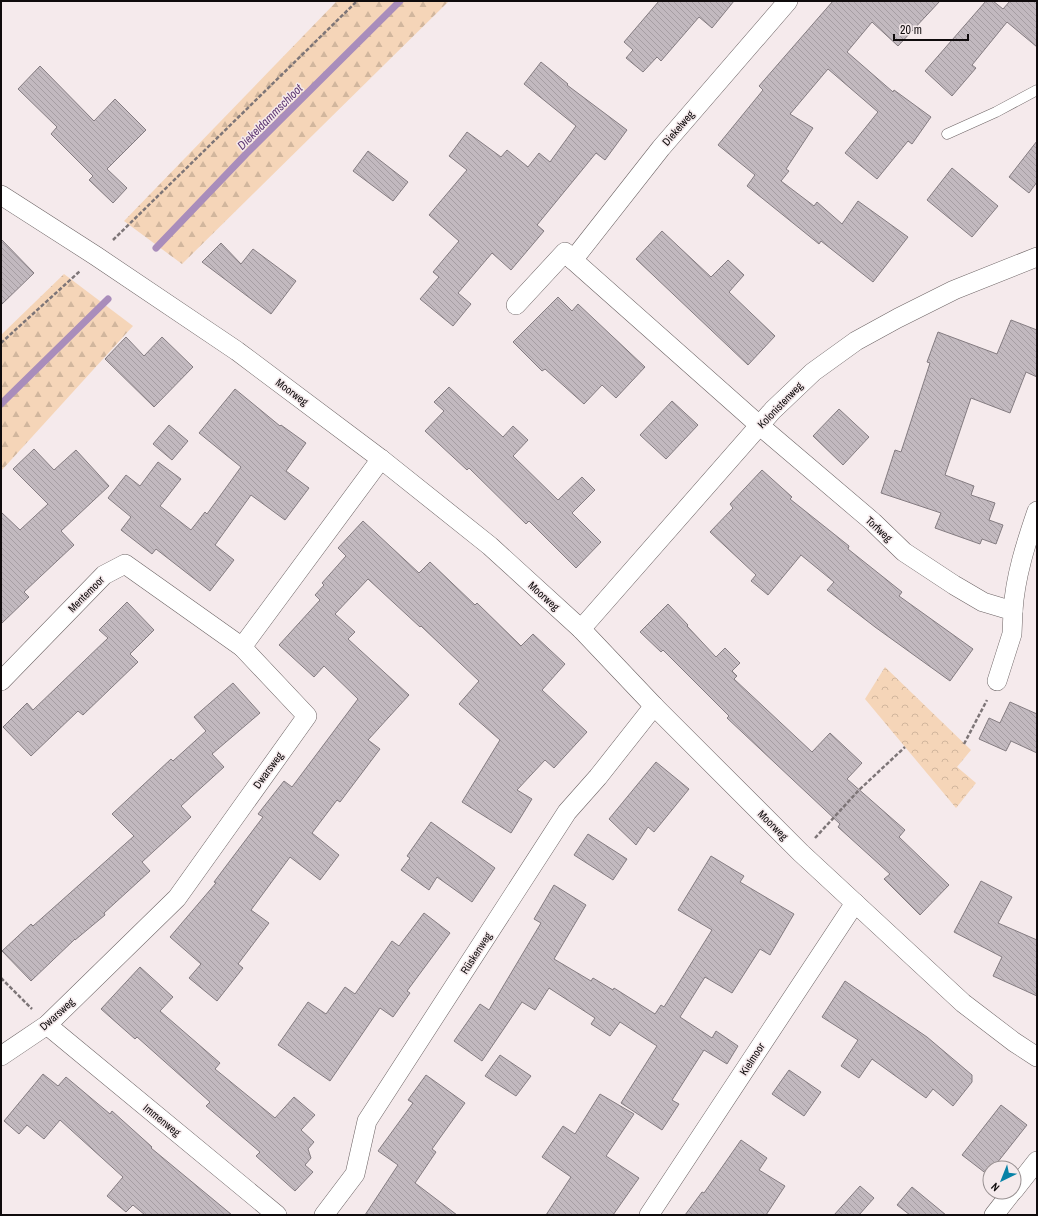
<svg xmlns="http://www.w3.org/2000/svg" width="1038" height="1216" font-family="'Archivo Narrow',sans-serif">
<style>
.forest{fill:url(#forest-firs)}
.park{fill:url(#park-crowns)}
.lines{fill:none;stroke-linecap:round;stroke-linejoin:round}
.stream{stroke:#a98dbb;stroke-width:7}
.building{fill:url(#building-back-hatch);stroke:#847c81}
.service-casing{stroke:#6c6364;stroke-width:11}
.minor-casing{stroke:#6c6364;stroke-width:20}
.path{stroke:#7d7577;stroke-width:2.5;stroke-dasharray:4 2;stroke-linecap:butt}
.service{stroke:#fff;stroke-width:10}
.minor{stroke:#fff;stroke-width:19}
.labels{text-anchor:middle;stroke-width:3;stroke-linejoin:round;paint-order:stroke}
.street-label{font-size:11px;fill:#0f0b0c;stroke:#f5eaec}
.water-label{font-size:12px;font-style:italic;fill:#5e3873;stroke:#f5eaec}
</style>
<defs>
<pattern id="forest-firs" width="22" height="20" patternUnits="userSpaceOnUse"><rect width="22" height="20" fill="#f5d5b8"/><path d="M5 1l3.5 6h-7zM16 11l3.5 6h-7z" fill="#d1b69d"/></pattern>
<pattern id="park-crowns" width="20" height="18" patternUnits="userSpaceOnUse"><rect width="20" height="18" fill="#f5d5b8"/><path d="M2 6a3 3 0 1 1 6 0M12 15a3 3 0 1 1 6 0" fill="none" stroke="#d1b69d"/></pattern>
<pattern id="building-back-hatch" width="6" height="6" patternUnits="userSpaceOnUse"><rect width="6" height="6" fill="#c2b9bf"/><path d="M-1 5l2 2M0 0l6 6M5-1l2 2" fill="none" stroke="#a69ea3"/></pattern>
</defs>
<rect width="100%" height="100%" fill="#f5eaec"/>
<g class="forest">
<path d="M337,1H449L182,264L124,221Z"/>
<path d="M64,274L133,326L1,471V335Z"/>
</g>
<path class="park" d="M885,667L971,750L957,767L976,783L956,808L865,699Z"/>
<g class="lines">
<g class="stream">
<path d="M156,248L246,154L400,1"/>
<path d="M1,404L108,299"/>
</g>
</g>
<g class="building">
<path d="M659,1H734L712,28L699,17L661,61L657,57L643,72L626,58L633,50L624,42Z"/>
<path d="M833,1H940L898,46L872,22L847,52L893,92L894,90L931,117L912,144L908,141L877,179L845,153L878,112L828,69L790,114L813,128L786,169L789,171L781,181L814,206L817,202L842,224L858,201L908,237L873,282L821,241L819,244L747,186L755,175L718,145L763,90L759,86Z"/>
<path d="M986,1H993L1003,9L1010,1H1037V47L1007,22L972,65L976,68L952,96L925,71Z"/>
<path d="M541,62L568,84L567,85L627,130L605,160L596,153L537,225L544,231L511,270L492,253L458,293L471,304L453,326L420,299L439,277L433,272L459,241L429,215L467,170L449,156L467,132L501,157L507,150L528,167L539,153L550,162L576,126L524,84Z"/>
<path d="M40,66L94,121L115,99L146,130L107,169L127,188L113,203L89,180L93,176L51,134L57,127L18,89Z"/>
<path d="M1037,141V182L1029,193L1009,177Z"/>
<path d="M368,151L408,182L393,201L353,171Z"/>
<path d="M952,168L998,206L972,237L927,200Z"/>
<path d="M662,231L711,277L728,260L744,275L729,292L775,336L748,365L636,259Z"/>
<path d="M1,239L34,273L1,305Z"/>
<path d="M221,243L241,264L253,249L296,281L271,314L202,262Z"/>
<path d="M558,297L572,311L578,304L645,367L616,398L602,385L584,404L545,369L542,371L513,342Z"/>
<path d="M1011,320L1037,330V377L1026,372L1010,413L971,398L945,475L974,486L971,495L995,503L989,520L1003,525L996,544L982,539L980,544L935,528L941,513L881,493L895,450L901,452L930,363L927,362L938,332L997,354Z"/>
<path d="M126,337L144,356L162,337L193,367L154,407L105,359Z"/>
<path d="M449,387L503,437L513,426L528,440L513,456L558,500L582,477L595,490L572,513L601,542L576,568L529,521L526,524L469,468L467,470L425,431L444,411L434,402Z"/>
<path d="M235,389L280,426L281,425L306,443L286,471L309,488L285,520L251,495L215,545L234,560L210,591L156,549L152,554L121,530L131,517L108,498L126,475L140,486L158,462L181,479L160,506L191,530L205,512L207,514L241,467L199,433Z"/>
<path d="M672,401L698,425L666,459L640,435Z"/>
<path d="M839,409L869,437L843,465L813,436Z"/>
<path d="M169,425L188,441L172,460L153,444Z"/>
<path d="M34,449L54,470L76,450L109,486L61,531L74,545L24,592L29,597L1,624V512L20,530L48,504L13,469Z"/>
<path d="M762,470L792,497L790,499L849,546L848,549L902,592L899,596L973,649L950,681L875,627L827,590L834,582L801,555L768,595L751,581L756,575L710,532L733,508L730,504Z"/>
<path d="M363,521L419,573L430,562L475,605L477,603L521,646L533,634L565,664L542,690L587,732L554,768L545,760L517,790L532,799L511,833L462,802L500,740L459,704L479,681L421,626L420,627L368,579L335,614L355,632L348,639L409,695L368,740L380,749L340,802L337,800L312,833L339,855L320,880L290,857L251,910L269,923L238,964L243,968L217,1001L189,978L201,964L170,937L216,883L214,882L263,817L258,814L284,781L292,787L358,699L324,666L314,677L279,645L320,600L315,595L324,585L322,583L346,556L338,548Z"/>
<path d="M127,602L154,630L130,654L138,662L83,715L78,711L31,756L3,727L27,703L33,710L108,638L99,630Z"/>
<path d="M668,604L688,625L687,626L716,657L725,648L740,663L732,671L737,676L734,679L812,752L830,733L862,763L847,779L905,830L899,837L949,885L920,915L884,879L890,874L838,827L840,824L727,718L729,716L663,650L661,652L640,632Z"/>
<path d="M233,683L260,713L212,754L224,767L181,806L191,817L142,862L150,871L104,913L105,915L75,940V939L31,981L2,951L31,924L33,926L134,836L112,814L171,759L173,761L206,731L194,717Z"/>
<path d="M1010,702L1037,714V753L1011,741L1006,751L979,739L989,718L1000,723Z"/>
<path d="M656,762L689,789L654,832L648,827L636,845L609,819Z"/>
<path d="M431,822L495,868L472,902L437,877L429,890L401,870L410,858L407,856Z"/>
<path d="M588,834L627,859L613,880L574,855Z"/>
<path d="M711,856L744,876L740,882L794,914L770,955L760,949L732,993L705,977L680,1017L712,1038L716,1031L738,1046L727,1064L704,1050L672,1100L679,1104L662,1130L621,1103L657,1046L620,1022L610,1036L591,1024L595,1018L549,988L535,1010L522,1002L482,1061L454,1041L480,1004L489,1010L541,923L534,919L554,885L586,905L554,959L591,981L593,978L613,990L614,988L655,1014L661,1005L664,1007L712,930L678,910Z"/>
<path d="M981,881L1012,897L998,923L1037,940V996L993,976L1002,957L954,932Z"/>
<path d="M424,913L450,933L407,991L410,993L393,1017L380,1008L330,1081L278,1045L308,1002L326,1014L345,987L355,994L392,941L399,946Z"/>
<path d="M140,967L173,997L160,1011L220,1063L215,1069L275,1118L294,1097L315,1115L301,1130L314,1142L308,1149L311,1158L305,1165L313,1172L295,1191L256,1156L260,1152L206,1106L210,1102L137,1037L135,1039L101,1009Z"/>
<path d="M845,981L927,1037L972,1075V1082L953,1106L933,1089L926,1098L872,1059L859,1078L841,1066L858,1040L822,1017Z"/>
<path d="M500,1055L531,1076L516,1096L485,1076Z"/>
<path d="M789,1070L821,1092L804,1116L772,1094Z"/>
<path d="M43,1074L58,1086L66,1077L110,1114L112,1111L152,1147L151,1148L232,1215H145L133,1205L126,1212L107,1196L123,1177L60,1120L44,1139L27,1125L19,1134L4,1121Z"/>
<path d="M426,1075L465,1103L432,1149L436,1152L415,1183L457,1215H365L398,1165L378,1151L413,1103L408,1100Z"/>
<path d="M600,1094L634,1114L606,1156L639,1178L613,1215H546L571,1177L542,1157L563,1126L575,1134Z"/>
<path d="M1001,1105L1027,1125L993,1168H990V1172L988,1175L962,1155Z"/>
<path d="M741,1140L767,1158L759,1170L785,1186L766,1215H685L702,1192L704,1193Z"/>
<path d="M860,1186L874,1198L859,1215H834Z"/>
<path d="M912,1187L946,1215H910L897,1205Z"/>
</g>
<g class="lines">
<g class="service-casing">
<path id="service" d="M947,134L996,112L1037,90"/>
</g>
<g class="minor-casing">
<g id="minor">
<path d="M788,1L661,148L573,260L759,425L873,522L904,552L954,585L983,602L1013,611L1012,634L997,681"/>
<path d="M1,195L96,256L237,351L381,459L490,546L581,629L654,706L801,853L963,1003L1014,1042L1037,1057"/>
<path d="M516,305L565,252L573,260"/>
<path d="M1013,611C1015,577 1026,543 1037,511"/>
<path d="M581,629L773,410L813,372L856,341L898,318L954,290L1037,257"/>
<path d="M1,681L104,575L125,564L242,647"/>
<path d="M47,1025L277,1215"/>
<path d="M1,1056L47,1025L177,898L307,716L242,647L381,459"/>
<path d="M1014,1190L1037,1161"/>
<path d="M324,1215L355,1174L367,1121L567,812L598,777L654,706"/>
<path d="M649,1215L855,903"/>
<path d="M994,1215L1012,1192"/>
</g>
</g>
<g class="path">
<path d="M113,240L357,1"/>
<path d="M1,343L80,271"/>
<path d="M964,744L987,700"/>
<path d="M815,838L859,790L905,747"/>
<path d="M1,978L32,1009"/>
</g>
<use href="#service" class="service"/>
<use href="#minor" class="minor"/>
</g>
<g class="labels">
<g class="street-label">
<text transform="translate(678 128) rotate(-49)" y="4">Diekelweg</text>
<text transform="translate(292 392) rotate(37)" y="4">Moorweg</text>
<text transform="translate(780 405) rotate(-46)" y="4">Kolonistenweg</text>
<text transform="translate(879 529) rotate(43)" y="4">Torfweg</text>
<text transform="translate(86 594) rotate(-45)" y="4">Mentemoor</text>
<text transform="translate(544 596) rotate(42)" y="4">Moorweg</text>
<text transform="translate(268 770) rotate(-54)" y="4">Dwarsweg</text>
<text transform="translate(773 825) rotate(45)" y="4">Moorweg</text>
<text transform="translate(476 953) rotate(-57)" y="4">Rüskenweg</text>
<text transform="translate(57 1014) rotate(-42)" y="4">Dwarsweg</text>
<text transform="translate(752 1059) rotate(-57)" y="4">Kielmoor</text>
<text transform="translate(162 1120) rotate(39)" y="4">Immenweg</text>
</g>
<g class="water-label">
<text transform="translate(270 117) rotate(-45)" y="4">Diekeldammschloot</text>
</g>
</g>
<rect width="1038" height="1216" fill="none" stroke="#0f0b0c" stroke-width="4"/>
<g transform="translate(1002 1180) rotate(223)"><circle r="19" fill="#f5eaec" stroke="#999192"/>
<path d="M0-3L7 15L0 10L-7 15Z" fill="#0782a7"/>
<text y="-6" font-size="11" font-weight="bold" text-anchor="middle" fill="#0f0b0c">N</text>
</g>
<path d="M894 34v6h74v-6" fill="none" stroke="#0f0b0c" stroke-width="2"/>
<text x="900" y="34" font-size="12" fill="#0f0b0c" stroke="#f5eaec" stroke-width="3" paint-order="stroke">20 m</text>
</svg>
